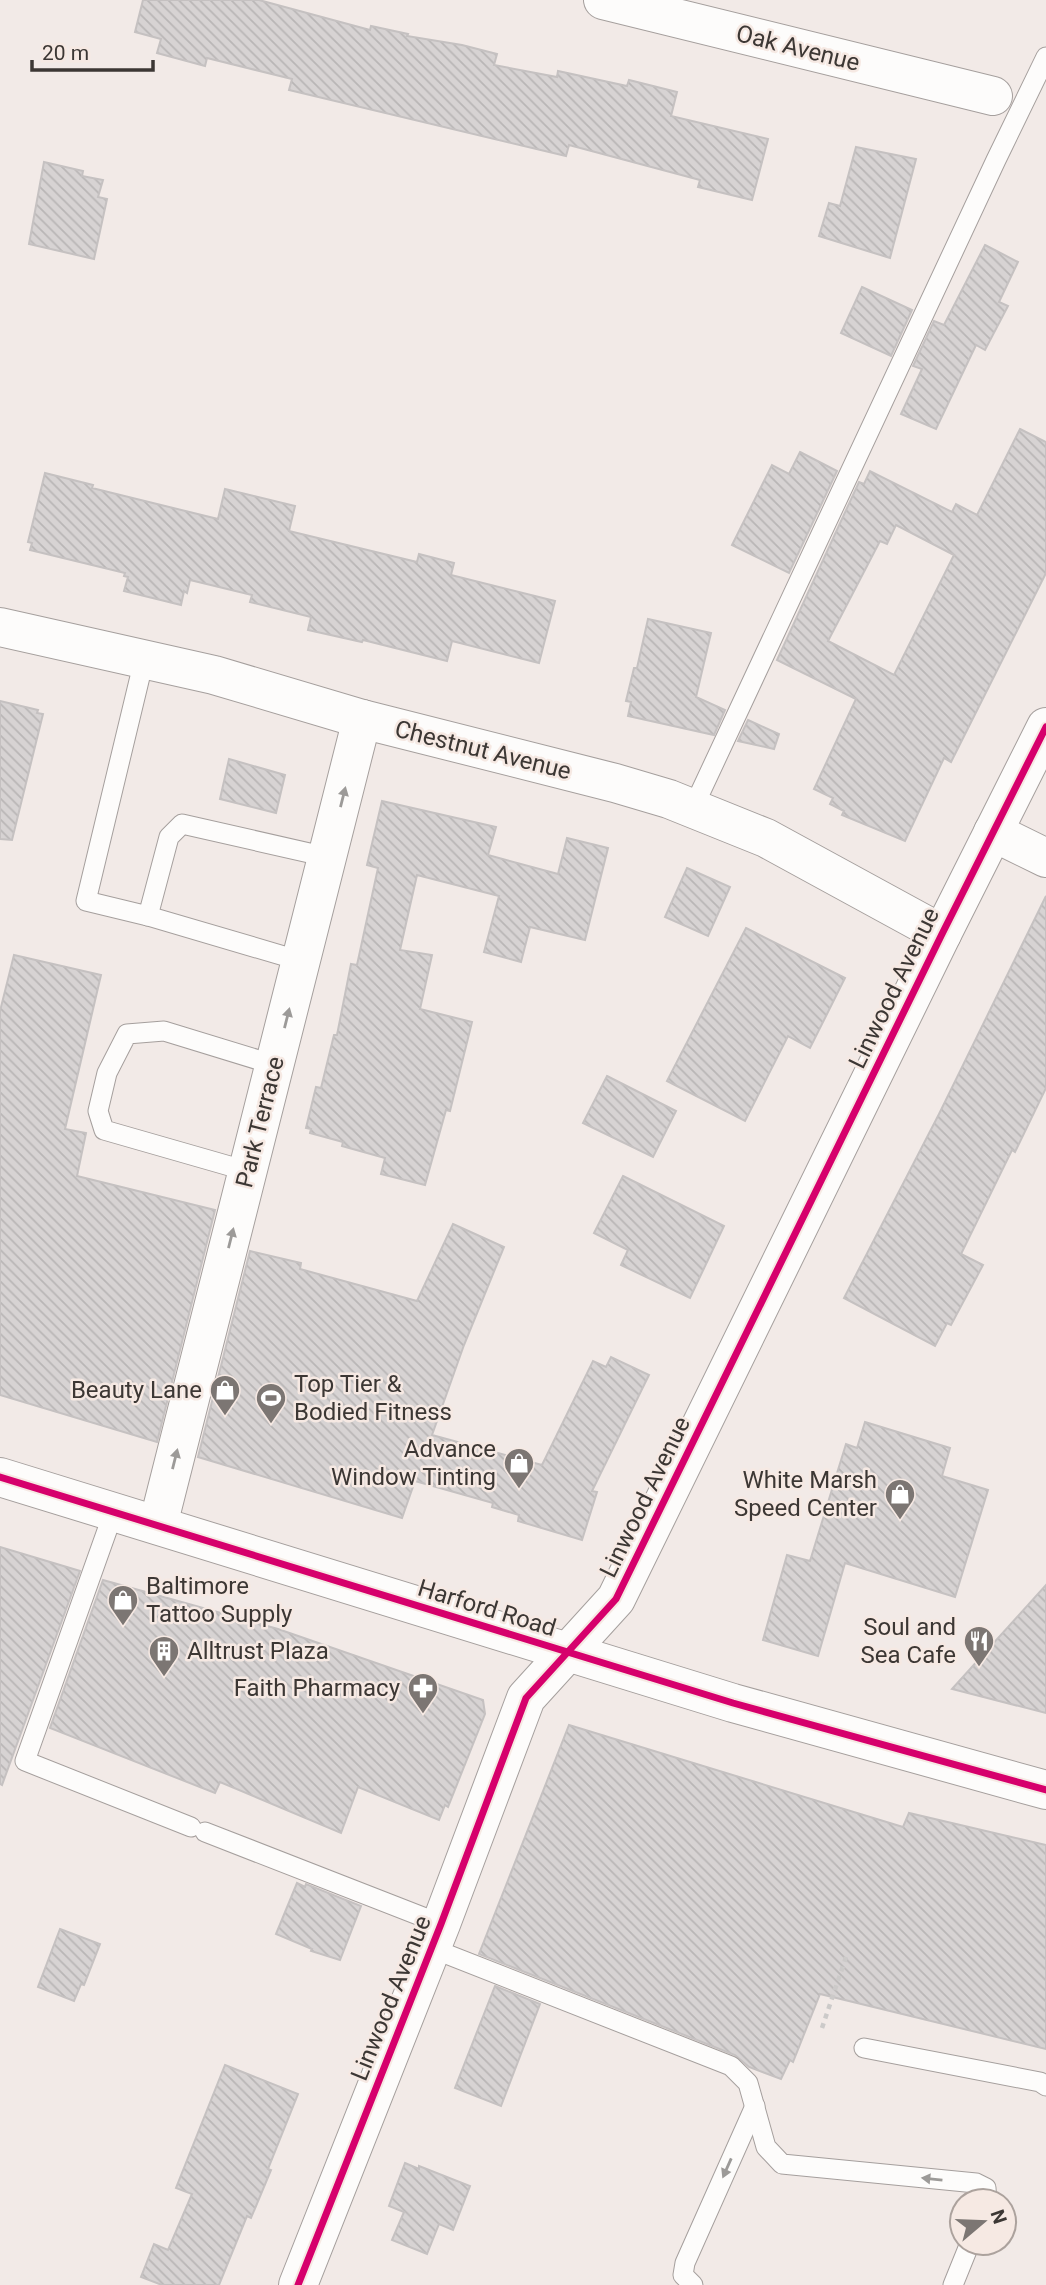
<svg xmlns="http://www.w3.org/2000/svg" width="1046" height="2285" font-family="Roboto,sans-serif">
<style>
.building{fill:url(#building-back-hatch);stroke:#c5c1c1;stroke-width:2;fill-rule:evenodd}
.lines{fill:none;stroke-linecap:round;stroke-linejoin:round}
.service-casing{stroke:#a59f9d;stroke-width:21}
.minor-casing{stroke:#a59f9d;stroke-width:40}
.primary-casing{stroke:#a59f9d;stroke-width:40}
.path{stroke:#cccac9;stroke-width:4.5;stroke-dasharray:5 5;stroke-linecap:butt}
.service{stroke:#fdfcfb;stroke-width:19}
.minor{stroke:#fdfcfb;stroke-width:38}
.primary{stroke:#fdfcfb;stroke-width:38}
.cycleway-casing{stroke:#f6e9e3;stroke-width:11}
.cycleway{stroke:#d6006c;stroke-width:7}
.oneway{fill:#9c9a98}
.labels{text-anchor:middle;stroke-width:5;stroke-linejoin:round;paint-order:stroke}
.street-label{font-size:24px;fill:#3c3734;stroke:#f6e9e3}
.poi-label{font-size:24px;fill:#3c3734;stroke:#f6e9e3;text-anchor:end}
</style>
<defs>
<pattern id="building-back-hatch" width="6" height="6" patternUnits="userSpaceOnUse" patternTransform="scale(1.75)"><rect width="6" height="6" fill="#d7d3d3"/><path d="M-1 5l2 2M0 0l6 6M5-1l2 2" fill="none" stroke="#b9b6b6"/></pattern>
</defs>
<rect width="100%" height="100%" fill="#f2eae7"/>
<g class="building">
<path d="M143,0H259L370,30L371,26L408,34L407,36L462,45L497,54L494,65L557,77L558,71L627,86L629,80L677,92L671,116L768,139L752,200L698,187L700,180L569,145L566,156L289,90L292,79L207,58L205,66L157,53L161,39L135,32Z"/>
<path d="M856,147L916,159L890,258L819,236L829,203L840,206Z"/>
<path d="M44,162L83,171L82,176L103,180L98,197L107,199L94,259L29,244Z"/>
<path d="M985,245L1018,262L999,302L1008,306L985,350L976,345L936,429L901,414L922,369L913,366L934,321L944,325Z"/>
<path d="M862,287L912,310L891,356L841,333Z"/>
<path d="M1020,429L1046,442V573L951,762L944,758L905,841L842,815L844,811L830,804L833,798L814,789L856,699L777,660L859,482L864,484L870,471L952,512L956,504L977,515ZM896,525L954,555L894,675L828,641L880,541L887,544Z"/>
<path d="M800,452L837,471L789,573L732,545L772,465L789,474Z"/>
<path d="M45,473L93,485L92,488L218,519L225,489L295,506L289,531L417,562L419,554L454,563L451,575L555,601L539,663L452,641L447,661L363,640L362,642L308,630L311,617L250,602L252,595L190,580L187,593L184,591L181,605L124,591L128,577L124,576L125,573L30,550L32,543L28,542Z"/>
<path d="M648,619L711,633L696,697L725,710L714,735L628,716L631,702L626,701L634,668H637Z"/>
<path d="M0,701L38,710L37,713L43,714L12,840L0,839Z"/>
<path d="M748,720L779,734L774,749L738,741Z"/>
<path d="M229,759L285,775L276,813L220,799Z"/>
<path d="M382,801L496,827L488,855L558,874L567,838L608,848L585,940L530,927L521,962L484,952L499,896L417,875L400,950L432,955L420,1009L472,1022L450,1111L446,1110L425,1185L381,1174L385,1158L342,1146L343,1142L310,1133L311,1129L306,1128L316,1087L321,1088L334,1035H337L351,964L357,965L378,868L367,865Z"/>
<path d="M687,868L730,887L708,936L665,917Z"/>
<path d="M1046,896V1088L1015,1152L1012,1150L961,1254L983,1265L951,1325L947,1323L935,1346L844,1298L939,1114Z"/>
<path d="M746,928L845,978L810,1048L788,1036L745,1121L667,1081Z"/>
<path d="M14,955L101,975L65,1129L86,1133L77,1176L215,1210L157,1442L0,1395V1011Z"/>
<path d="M607,1076L676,1111L653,1157L583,1123Z"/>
<path d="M623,1176L724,1226L690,1298L621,1265L628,1250L594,1233Z"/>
<path d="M453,1224L504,1247L464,1345L432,1435L542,1465L593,1361L606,1367L611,1357L649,1375L592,1491L597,1492L582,1540L518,1521L519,1515L492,1507L493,1503L415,1481L402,1518L198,1457L250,1251L301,1263L300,1269L417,1301Z"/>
<path d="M865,1422L950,1448L942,1476L988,1490L955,1597L845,1563L818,1656L763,1640L787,1555L810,1561L846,1444L857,1448Z"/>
<path d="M0,1547L80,1571L2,1785L0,1784Z"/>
<path d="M103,1580L278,1629L483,1700L485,1714L448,1807L445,1805L439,1820L358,1787L341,1833L220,1782L215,1793L50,1728Z"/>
<path d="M1046,1585V1713L952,1689Z"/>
<path d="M569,1725L903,1827L909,1813L1046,1845V2049L820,1994L793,2062L790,2060L781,2079L749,2067L735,2055L479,1954Z"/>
<path d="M297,1883L305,1887L306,1884L361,1906L340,1960L311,1951L312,1949L276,1934Z"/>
<path d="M60,1929L100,1944L84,1985L81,1984L74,2001L38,1987Z"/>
<path d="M495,1986L540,2004L501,2106L455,2088Z"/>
<path d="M225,2065L298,2094L268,2169L271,2170L251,2218L247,2216L219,2285H162L141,2277L154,2244L168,2250L192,2194L176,2188Z"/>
<path d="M405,2163L419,2169V2166L470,2186L453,2230L439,2224L427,2254L392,2240L404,2212L389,2206Z"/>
</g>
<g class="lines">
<g class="service-casing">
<g id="service">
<path d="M144,660L86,901L148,916L301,961"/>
<path d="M693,808L996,160L1046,57"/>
<path d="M148,916L169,837L182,824L327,857"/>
<path d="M247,1171L104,1130L98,1111L107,1073L127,1034L164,1031L275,1065"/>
<path d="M114,1511L25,1761L191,1827"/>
<path d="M205,1832L441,1924"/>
<path d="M431,1948L731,2066L748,2083L766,2147L782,2164L976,2183L986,2188L987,2201"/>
<path d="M864,2048L1040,2082L1046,2086"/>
<path d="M693,2285L683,2275L685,2263L755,2106"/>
<path d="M953,2285L970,2243"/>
</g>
</g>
<g class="minor-casing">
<g id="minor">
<path d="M603,0L993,96"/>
<path d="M0,627L214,675L362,719L615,783L669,799L766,838L942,934"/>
<path d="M993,832L1046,858"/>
<path d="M158,1525L362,719"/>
<path d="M298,2285L441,1924L526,1698L616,1599L942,934L1046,727"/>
</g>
</g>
<g class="primary-casing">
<path id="primary" d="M0,1477L733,1703L1046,1790"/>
</g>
<path class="path" d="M822,2028L847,1954"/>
<use href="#service" class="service"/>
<use href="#minor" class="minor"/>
<use href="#primary" class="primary"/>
<g class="cycleway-casing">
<g id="cycleway">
<path d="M0,1477L733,1703L1046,1790"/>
<path d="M298,2285L441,1924L526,1698L616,1599L942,934L1046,727"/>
</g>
</g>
<use href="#cycleway" class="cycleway"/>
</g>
<defs><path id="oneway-solid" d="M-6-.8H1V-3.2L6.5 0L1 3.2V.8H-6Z" transform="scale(1.75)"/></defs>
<g class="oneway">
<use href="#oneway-solid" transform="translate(343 797) rotate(-76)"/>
<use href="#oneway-solid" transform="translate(287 1018) rotate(-76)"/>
<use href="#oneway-solid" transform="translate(231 1238) rotate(-76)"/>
<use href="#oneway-solid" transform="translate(175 1459) rotate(-76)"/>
<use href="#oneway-solid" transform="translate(727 2168) rotate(114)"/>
<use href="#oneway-solid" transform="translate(932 2179) rotate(-174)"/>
</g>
<defs>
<g id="shop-pin" transform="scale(1.575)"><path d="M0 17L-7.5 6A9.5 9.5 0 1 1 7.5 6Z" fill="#7c7673" stroke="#f6e9e3"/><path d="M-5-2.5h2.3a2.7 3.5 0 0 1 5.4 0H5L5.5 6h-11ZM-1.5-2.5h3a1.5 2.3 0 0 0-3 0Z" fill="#fff"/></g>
<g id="stadium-pin" transform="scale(1.575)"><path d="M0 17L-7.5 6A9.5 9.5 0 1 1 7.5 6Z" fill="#7c7673" stroke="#f6e9e3"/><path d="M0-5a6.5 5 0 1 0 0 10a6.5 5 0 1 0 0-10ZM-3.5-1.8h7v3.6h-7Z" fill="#fff"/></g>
<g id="restaurant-pin" transform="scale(1.575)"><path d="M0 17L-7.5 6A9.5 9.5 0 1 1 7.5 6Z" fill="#7c7673" stroke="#f6e9e3"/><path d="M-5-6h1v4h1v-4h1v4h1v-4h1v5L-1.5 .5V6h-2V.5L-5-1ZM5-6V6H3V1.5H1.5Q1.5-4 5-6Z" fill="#fff"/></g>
<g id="building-pin" transform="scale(1.575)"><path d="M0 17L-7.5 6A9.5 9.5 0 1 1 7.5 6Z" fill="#7c7673" stroke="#f6e9e3"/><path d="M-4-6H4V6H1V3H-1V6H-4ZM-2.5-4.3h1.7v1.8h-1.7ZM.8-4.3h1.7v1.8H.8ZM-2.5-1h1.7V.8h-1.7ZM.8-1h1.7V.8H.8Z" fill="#fff"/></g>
<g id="pharmacy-pin" transform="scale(1.575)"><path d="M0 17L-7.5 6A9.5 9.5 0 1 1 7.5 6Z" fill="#7c7673" stroke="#f6e9e3"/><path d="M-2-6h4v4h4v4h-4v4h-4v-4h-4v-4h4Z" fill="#fff"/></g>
</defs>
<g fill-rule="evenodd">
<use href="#shop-pin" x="225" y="1390"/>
<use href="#stadium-pin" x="271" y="1398"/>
<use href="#shop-pin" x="519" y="1463"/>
<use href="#shop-pin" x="900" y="1494"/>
<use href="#shop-pin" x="123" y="1600"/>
<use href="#restaurant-pin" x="979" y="1641"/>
<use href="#building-pin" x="164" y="1651"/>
<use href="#pharmacy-pin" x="423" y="1688"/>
</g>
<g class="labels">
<g class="street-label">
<text transform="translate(798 48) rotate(14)" y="8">Oak Avenue</text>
<text transform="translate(483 750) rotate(14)" y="8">Chestnut Avenue</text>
<text transform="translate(894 988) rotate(-64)" y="8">Linwood Avenue</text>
<text transform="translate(260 1122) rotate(-76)" y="8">Park Terrace</text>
<text transform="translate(645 1497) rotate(-64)" y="8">Linwood Avenue</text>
<text transform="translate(487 1608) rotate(17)" y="8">Harford Road</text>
<text transform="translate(391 1998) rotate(-68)" y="8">Linwood Avenue</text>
</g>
<g class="poi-label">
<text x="294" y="1392" text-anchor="start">Top Tier &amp;<tspan x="294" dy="28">Bodied Fitness</tspan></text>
<text x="202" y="1398">Beauty Lane</text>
<text x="496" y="1457">Advance<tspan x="496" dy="28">Window Tinting</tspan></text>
<text x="877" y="1488">White Marsh<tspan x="877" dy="28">Speed Center</tspan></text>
<text x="146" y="1594" text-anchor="start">Baltimore<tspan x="146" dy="28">Tattoo Supply</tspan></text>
<text x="956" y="1635">Soul and<tspan x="956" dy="28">Sea Cafe</tspan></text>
<text x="187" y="1659" text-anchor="start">Alltrust Plaza</text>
<text x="400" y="1696">Faith Pharmacy</text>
</g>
</g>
<g transform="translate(983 2222) rotate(71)"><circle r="33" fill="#f6e9e3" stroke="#aca29d" stroke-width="2"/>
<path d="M0-5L12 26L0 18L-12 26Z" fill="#7c7673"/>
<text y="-10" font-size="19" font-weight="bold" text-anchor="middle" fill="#3c3734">N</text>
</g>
<path d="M32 60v10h121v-10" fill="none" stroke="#3c3734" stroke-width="3.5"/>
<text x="42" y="60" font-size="21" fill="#3c3734" stroke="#f6e9e3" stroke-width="5" paint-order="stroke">20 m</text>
</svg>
